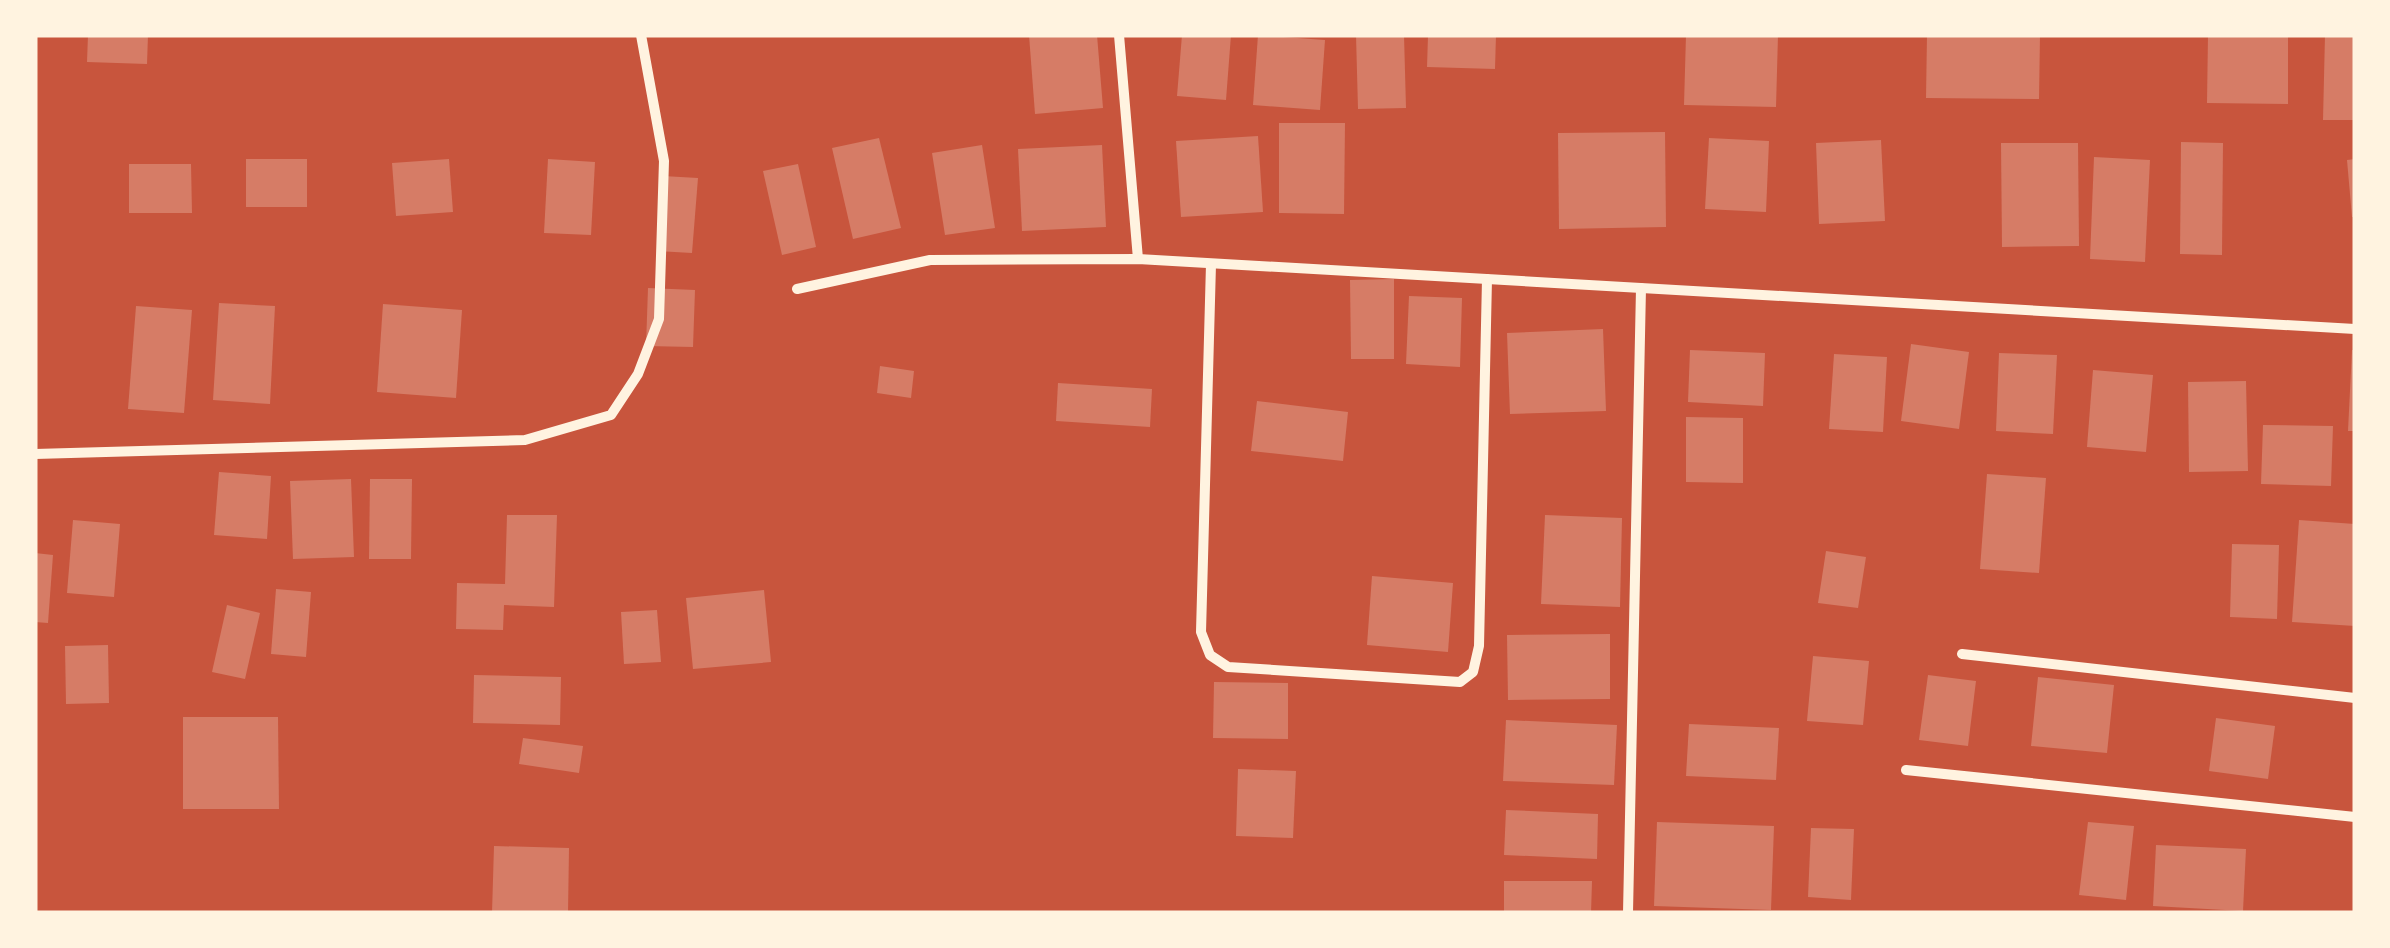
<svg xmlns="http://www.w3.org/2000/svg" width="2390" height="948" font-family="'PT Sans Narrow',sans-serif">
<style>
.building{fill:#d67c66}
.lines{fill:none;stroke-linecap:round;stroke-linejoin:round}
.minor{stroke:#fff3e0;stroke-width:10}
</style>
<rect width="100%" height="100%" fill="#c8553d"/>
<g class="building">
<path d="M88,35H148L147,64L87,62Z"/>
<path d="M1029,35H1097L1103,108L1035,114Z"/>
<path d="M1182,35H1231L1226,100L1177,96Z"/>
<path d="M1258,35L1325,40L1320,110L1253,105Z"/>
<path d="M1356,35H1404L1406,108L1358,109Z"/>
<path d="M1428,35H1496L1495,69L1427,67Z"/>
<path d="M1686,35H1778L1776,107L1684,105Z"/>
<path d="M1927,35H2040L2039,99L1926,98Z"/>
<path d="M2208,35H2288V104L2207,103Z"/>
<path d="M2325,35H2355V120H2323Z"/>
<path d="M1279,123H1345L1344,214L1279,213Z"/>
<path d="M1665,132L1666,227L1559,229L1558,133Z"/>
<path d="M1258,136L1263,212L1181,217L1176,141Z"/>
<path d="M879,138L901,228L853,239L832,148Z"/>
<path d="M1709,138L1769,141L1766,212L1705,209Z"/>
<path d="M1881,140L1885,221L1819,224L1816,143Z"/>
<path d="M2181,142L2223,143L2222,255L2180,254Z"/>
<path d="M2001,143H2078L2079,246L2002,247Z"/>
<path d="M982,145L995,228L945,235L932,153Z"/>
<path d="M1102,145L1106,227L1022,231L1018,149Z"/>
<path d="M2094,157L2150,160L2145,262L2090,259Z"/>
<rect x="246" y="159" width="61" height="48"/>
<path d="M449,159L453,212L396,216L392,163Z"/>
<path d="M548,159L595,162L591,235L544,233Z"/>
<path d="M2355,159V217H2352L2347,160Z"/>
<path d="M129,164H191L192,213H129Z"/>
<path d="M798,164L816,247L782,255L763,171Z"/>
<path d="M663,176L698,178L692,253L657,251Z"/>
<path d="M1394,279V359H1351L1350,280Z"/>
<path d="M648,288L695,290L693,347L646,346Z"/>
<path d="M1409,296L1462,298L1460,367L1406,364Z"/>
<path d="M219,303L275,306L270,404L213,400Z"/>
<path d="M383,304L462,310L456,398L377,392Z"/>
<path d="M136,306L192,310L184,413L128,409Z"/>
<path d="M1603,329L1606,411L1510,414L1507,333Z"/>
<path d="M1911,344L1969,352L1959,429L1901,421Z"/>
<path d="M1690,350L1765,353L1763,406L1688,402Z"/>
<path d="M2352,350H2355V431H2348Z"/>
<path d="M1999,353L2057,355L2053,434L1996,431Z"/>
<path d="M1834,354L1887,357L1883,432L1829,429Z"/>
<path d="M880,366L914,371L911,398L877,393Z"/>
<path d="M2093,370L2153,375L2146,452L2087,447Z"/>
<path d="M2246,381L2248,471L2189,472L2188,382Z"/>
<path d="M1058,383L1152,389L1150,427L1056,421Z"/>
<path d="M1257,401L1348,412L1343,461L1251,451Z"/>
<path d="M1686,417L1743,418V483L1686,482Z"/>
<path d="M2263,425L2333,426L2331,486L2261,484Z"/>
<path d="M219,472L271,476L267,539L214,535Z"/>
<path d="M1987,474L2046,478L2039,573L1980,569Z"/>
<path d="M351,479L354,557L293,559L290,481Z"/>
<path d="M370,479H412L411,559H369Z"/>
<path d="M507,515H557L554,607L504,605L503,630L456,629L457,583L505,584Z"/>
<path d="M1545,515L1622,518L1620,607L1541,604Z"/>
<path d="M73,520L120,524L114,597L67,593Z"/>
<path d="M2299,520L2355,524V626L2292,622Z"/>
<path d="M2232,544L2279,545L2277,619L2230,617Z"/>
<path d="M1826,551L1866,557L1858,608L1818,603Z"/>
<path d="M35,553L53,555L48,623L35,622Z"/>
<path d="M1372,576L1453,583L1448,652L1367,645Z"/>
<path d="M276,589L311,592L306,657L271,654Z"/>
<path d="M764,590L771,662L693,669L686,598Z"/>
<path d="M227,605L260,613L245,679L212,672Z"/>
<path d="M657,610L661,662L624,664L621,612Z"/>
<path d="M1610,634V699L1508,700L1507,635Z"/>
<path d="M108,645L109,703L66,704L65,646Z"/>
<path d="M1813,656L1869,661L1863,725L1807,721Z"/>
<path d="M474,675L561,677L560,725L473,723Z"/>
<path d="M1928,675L1976,681L1968,746L1919,740Z"/>
<path d="M2038,677L2114,685L2107,753L2031,746Z"/>
<path d="M1214,682L1288,683V739L1213,738Z"/>
<path d="M183,717H278L279,809H183Z"/>
<path d="M2216,718L2275,726L2268,779L2209,771Z"/>
<path d="M1506,720L1617,725L1614,785L1503,781Z"/>
<path d="M1689,724L1779,728L1776,780L1686,776Z"/>
<path d="M523,738L583,746L579,773L519,764Z"/>
<path d="M1238,769L1296,771L1293,838L1236,836Z"/>
<path d="M1506,810L1598,814L1597,859L1504,855Z"/>
<path d="M1657,822L1774,826L1771,910L1654,906Z"/>
<path d="M2088,822L2134,826L2126,900L2079,895Z"/>
<path d="M1811,828L1854,829L1851,900L1808,897Z"/>
<path d="M2156,845L2246,849L2243,911L2153,906Z"/>
<path d="M494,846L569,848L568,913H492Z"/>
<path d="M1504,881H1592L1591,913H1504Z"/>
</g>
<g class="lines">
<g class="minor">
<path d="M1119,35L1138,259"/>
<path d="M1211,264L1201,632L1210,655L1228,667L1460,682L1473,672L1479,646L1487,279"/>
<path d="M797,289L930,260L1138,259L2355,329"/>
<path d="M35,454L525,440L611,415L638,374L659,319L664,161L641,35"/>
<path d="M1962,654L2355,698"/>
<path d="M1906,770L2355,817"/>
<path d="M1628,913L1641,288"/>
</g>
</g>
<rect width="2390" height="948" fill="none" stroke="#fff3e0" stroke-width="75"/>
</svg>
